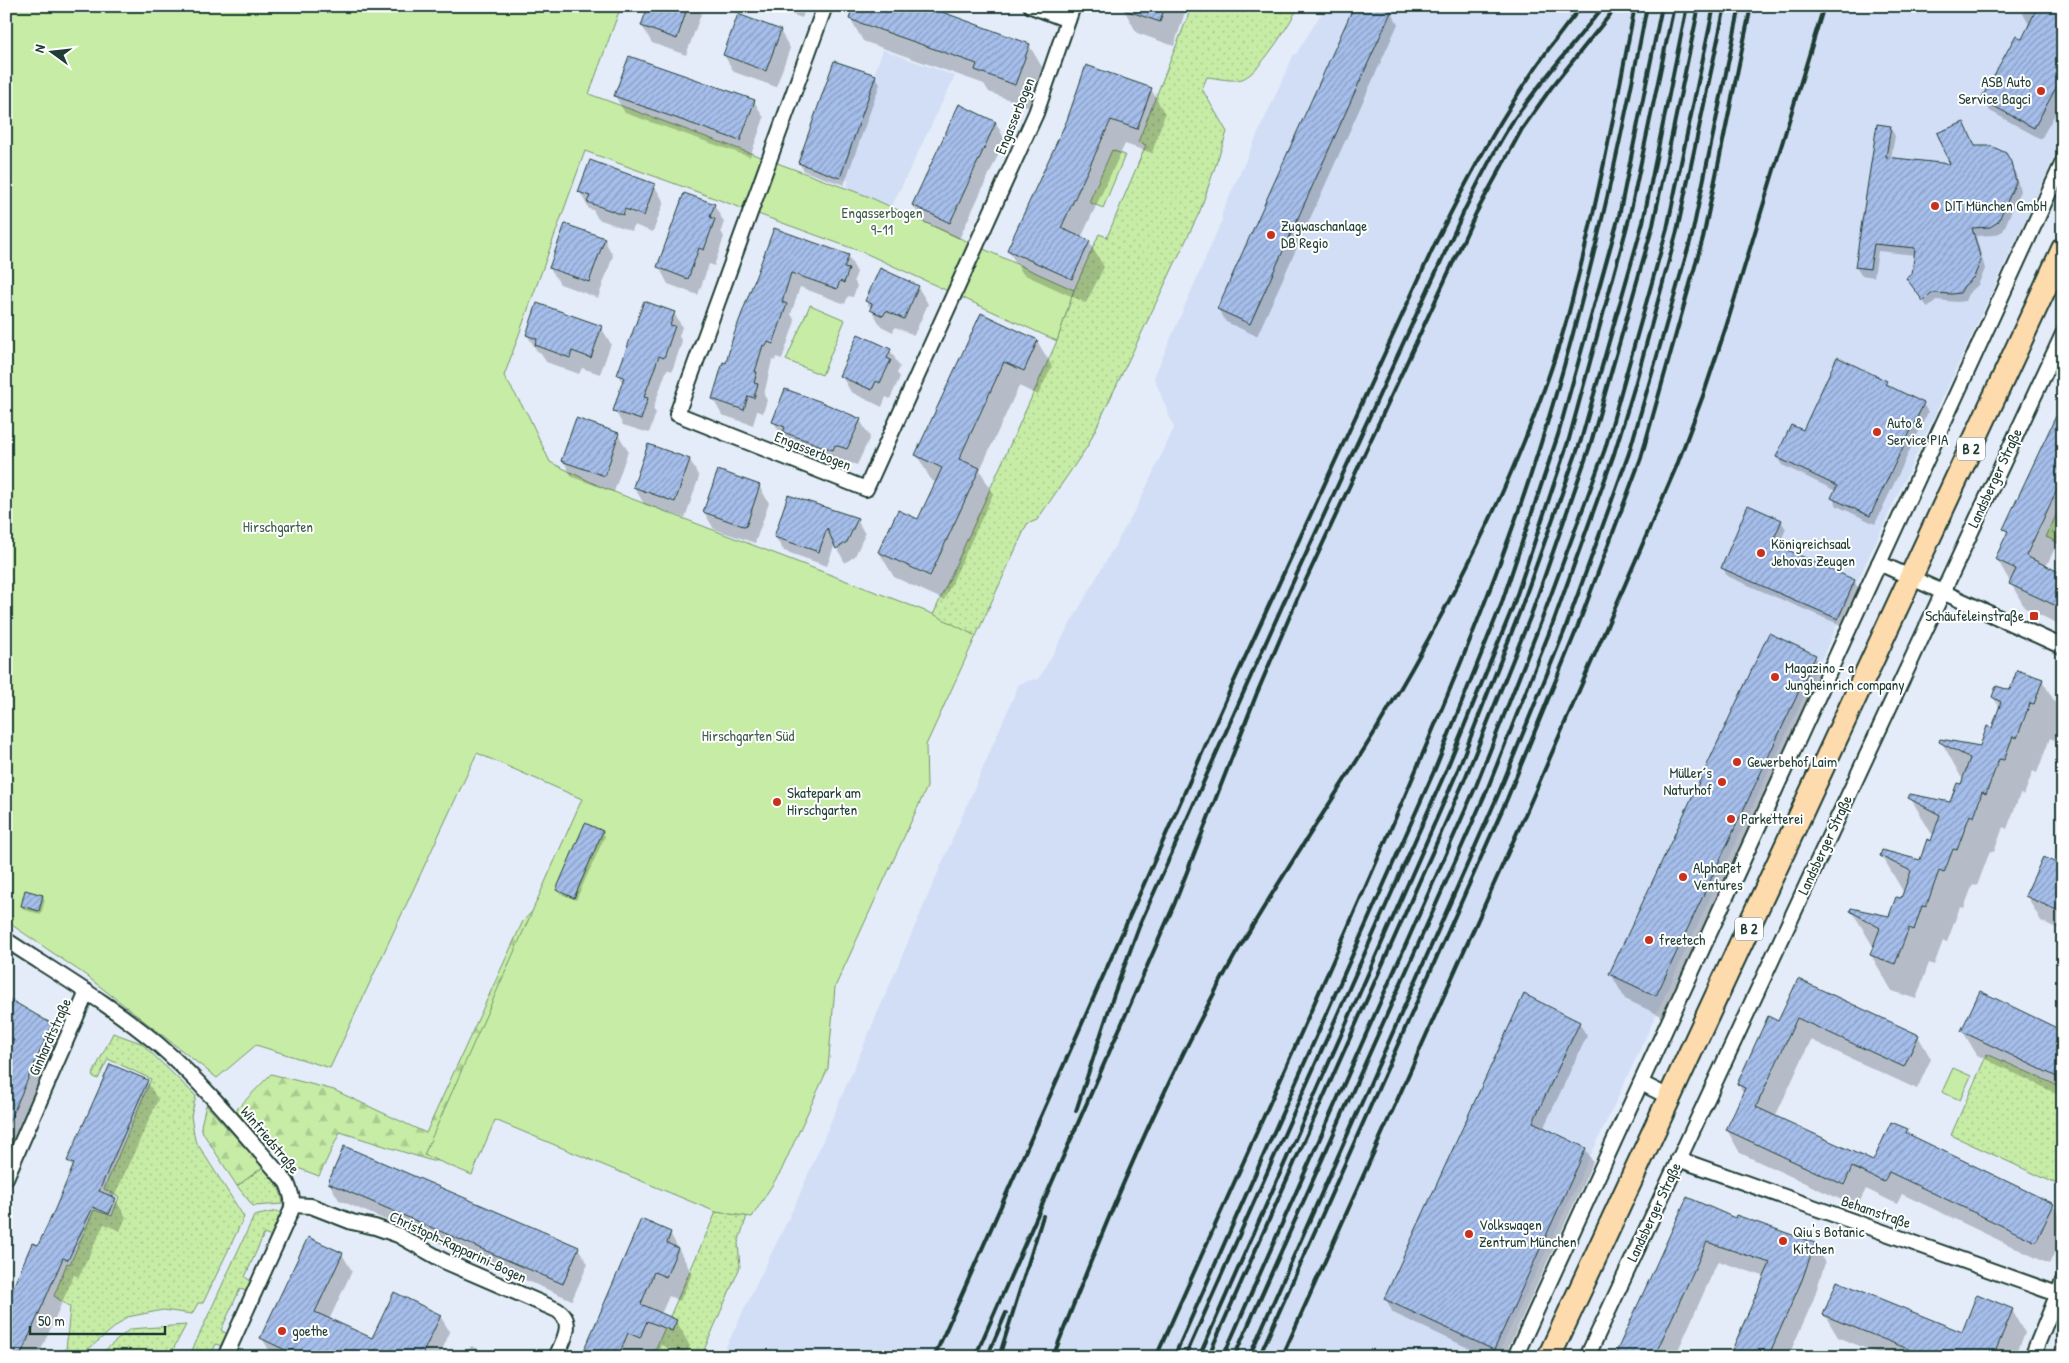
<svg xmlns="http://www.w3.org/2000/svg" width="2069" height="1363" font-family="'Patrick Hand',sans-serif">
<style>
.built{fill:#d1def5}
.grass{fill:url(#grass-dots);stroke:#73946d}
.forest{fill:url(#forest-firs);stroke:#73946d}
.green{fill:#c7eca6;stroke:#73946d}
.shadow{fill:#0003}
.building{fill:url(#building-hatch);stroke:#1f3d34}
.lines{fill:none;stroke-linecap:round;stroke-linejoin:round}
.street-casing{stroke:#1f3d34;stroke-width:18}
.primary-casing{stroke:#1f3d34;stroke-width:26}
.street{stroke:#fff;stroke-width:14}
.primary{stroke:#fedbac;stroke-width:22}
.rail{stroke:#1f3d34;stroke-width:4}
.poi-dot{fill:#c8321e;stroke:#fff;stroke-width:2}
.labels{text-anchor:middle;stroke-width:4;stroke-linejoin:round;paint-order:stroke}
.shield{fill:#fff;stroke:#627771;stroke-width:1}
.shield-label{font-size:14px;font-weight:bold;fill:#1f3d34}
.poi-label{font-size:15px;fill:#1f3d34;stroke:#fff;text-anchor:start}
.street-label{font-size:15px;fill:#1f3d34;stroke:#fff}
.park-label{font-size:15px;fill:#41604b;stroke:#fff}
</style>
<defs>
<pattern id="grass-dots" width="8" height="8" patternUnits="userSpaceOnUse" patternTransform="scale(1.25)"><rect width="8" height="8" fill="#c7eca6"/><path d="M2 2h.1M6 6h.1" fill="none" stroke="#aacb90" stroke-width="1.8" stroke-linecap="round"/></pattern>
<pattern id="forest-firs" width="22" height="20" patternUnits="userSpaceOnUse" patternTransform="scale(1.25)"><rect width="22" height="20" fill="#c7eca6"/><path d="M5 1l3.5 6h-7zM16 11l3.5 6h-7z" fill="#aacb90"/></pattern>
<pattern id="building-hatch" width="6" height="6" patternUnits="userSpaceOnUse" patternTransform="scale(1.25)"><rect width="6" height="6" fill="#a6beeb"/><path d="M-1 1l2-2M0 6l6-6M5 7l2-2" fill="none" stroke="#879cbf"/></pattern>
</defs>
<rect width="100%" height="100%" fill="#e4ecf9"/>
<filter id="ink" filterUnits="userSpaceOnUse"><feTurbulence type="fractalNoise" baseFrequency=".02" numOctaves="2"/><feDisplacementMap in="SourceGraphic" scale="10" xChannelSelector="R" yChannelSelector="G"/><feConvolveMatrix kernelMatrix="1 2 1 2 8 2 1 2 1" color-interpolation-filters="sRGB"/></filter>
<g filter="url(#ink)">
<g class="built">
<path d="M1326,6H2063V139L1497,1357H721L795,1205L1019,684L1034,679L1038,680L1138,505L1174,428L1154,377L1222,220V213L1294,54H1296Z"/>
<path d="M883,50L955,76L892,206L846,189L849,181L798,163L834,60L874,74Z"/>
</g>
<g class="grass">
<path d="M1192,6H1299C1290,23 1259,74 1242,79C1231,82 1218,78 1207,77L1202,89L1227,132L1200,211L1087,447L1037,520L1027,524L976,636L933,615L1057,341L1074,290L1099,234L1107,237L1146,145L1138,142Z"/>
<path d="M2063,500V545L2046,537Z"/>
<path d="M113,1033L141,1043L196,1096L191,1116L195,1140L244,1217L203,1303H198L192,1314L163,1310L127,1317L80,1356L66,1350L70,1307L54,1296L67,1263L70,1264L94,1210L112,1216L119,1197L104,1189L151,1079L108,1059L98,1079L92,1076Z"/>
<path d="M1987,1054L2063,1088V1187L1951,1135Z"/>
<path d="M263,1167C274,1179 281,1187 283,1204L253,1206L237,1186Z"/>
<path d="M277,1211L281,1213L271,1237L264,1234L245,1277L251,1281L246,1291L240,1289L221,1330L227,1334L221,1346L216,1344L210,1357H189L254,1216Z"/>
<path d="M716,1212L747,1216L738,1243L740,1267L701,1357H652Z"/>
<path d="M186,1325L169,1357H97L130,1329Z"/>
</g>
<g class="forest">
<path d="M551,892L451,1160L432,1161L340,1132L319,1176L290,1165L235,1111L271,1074L334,1090L426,1133L523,921Z"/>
<path d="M206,1105L263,1167L237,1186L203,1133L201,1126Z"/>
</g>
<g class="green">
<path d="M6,6H621L589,94L867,196L1074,290L1057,341L865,253L585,151L504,376L528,415L550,462L601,487L933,614L976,636L926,745L927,787L835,987L828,1068L781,1171L752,1217L716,1212L495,1120L472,1175L424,1155L582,799L477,753L330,1068L256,1045L217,1078L84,974L6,921Z"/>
<path d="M1112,150L1125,155L1103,208L1089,202Z"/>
<path d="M810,305L845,320L822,375L786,360Z"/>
<path d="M1953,1068L1971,1076L1960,1100L1942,1092Z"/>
</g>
<g class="shadow">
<path d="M649,6H704L686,55L652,43L642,26Z"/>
<path d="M769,6H806L802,18Z"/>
<path d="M1123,6H1187L1174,46L1137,33L1123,8Z"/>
<path d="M2027,6L2063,8V100L2041,139L1990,111L1983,99L2022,40L2030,26L2023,14Z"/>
<path d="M1391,11L1398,24L1257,336L1226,322L1218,309Z"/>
<path d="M850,18L1029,45L1042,67L1028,107L989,92L984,84L863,41Z"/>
<path d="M780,31L790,48L776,87L734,72L724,55Z"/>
<path d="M875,76L880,84L844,185L804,171L799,163Z"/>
<path d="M1151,89L1165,114L1152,153L1125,144L1081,238L1089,242L1104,267L1086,303L1023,274L1008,250L1068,120Z"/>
<path d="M615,96L754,101L764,118L750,157L625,113Z"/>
<path d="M959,106L996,123L1005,140L959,239L923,222L913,205Z"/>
<path d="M1890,127L1895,136L1891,158L1953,165L1975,147L2010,162L2015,171L2020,191L2003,231L1995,235L1976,236L1985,269L1978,285L1968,294L1965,301L1957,302L1936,300L1928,308L1907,278L1913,274L1915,255L1878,251L1874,277L1861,275L1856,267Z"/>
<path d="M654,185L664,202L653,232L634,225L632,231L598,219L593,210L589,209L580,192Z"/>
<path d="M714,205L724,222L721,231L724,237L714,266L709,264L698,295L668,284L659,267Z"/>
<path d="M775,230L848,256L857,272L854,280L857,286L853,297L848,296L845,304L800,287L791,314L795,321L782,359L776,357L775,361L772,360L764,395L767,400L763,413L757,411L753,425L722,415L713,399Z"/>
<path d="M604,239L613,256L598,298L560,284L550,268Z"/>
<path d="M918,287L928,304L914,335L895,327L893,332L881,326L866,301Z"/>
<path d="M674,313L682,327L679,336L682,342L672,371L667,369L653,409L656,413L649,433L623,425L615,411L623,383L618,375Z"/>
<path d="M981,315L1037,341L1052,366L1038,395L1019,386L980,470L993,494L944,600L894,577L879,552L919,521L937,483L931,480L917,455Z"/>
<path d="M601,327L611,344L600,374L582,368L579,374L546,362L541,353L537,351L527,335Z"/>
<path d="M890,350L900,367L897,373L900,377L890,399L886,397L882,407L851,392L841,375Z"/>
<path d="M1886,382L1889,388L1923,404L1928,412L1875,524L1837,506L1833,498L1836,491L1782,465L1777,457L1803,432Z"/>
<path d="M860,420L870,437L857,465L845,461L843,466L794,449L789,441L783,439L774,422Z"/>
<path d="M2063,428V531L2046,567L2063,575V626L2025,608L1997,559L2008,534L2005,529Z"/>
<path d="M618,434L628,451L614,492L572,477L563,460Z"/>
<path d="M690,460L699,477L685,518L644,504L634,487Z"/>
<path d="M759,486L769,503L755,543L714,529L704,512Z"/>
<path d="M857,520L865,534L855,556L845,563L835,544L827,566L784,551L775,537Z"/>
<path d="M1781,521L1786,529L1778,547L1854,581L1859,589L1843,626L1727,576L1723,568Z"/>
<path d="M1815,656L1829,681L1670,1020L1625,999L1611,974Z"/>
<path d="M2042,680L2063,716L2054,740L2050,738L2037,773L2033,771L2024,795L2020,794L2007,829L2003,827L1994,852L1990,851L1977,886L1973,884L1964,908L1960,907L1947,942L1943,941L1934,965L1929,963L1916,999L1892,991L1871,955L1874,948L1852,911L1890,917L1904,893L1882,856L1921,861L1932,843L1935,835L1931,833L1910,797L1951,804L1964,779L1961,777L1941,741L1981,747L1993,730L2000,708L1993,697Z"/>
<path d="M586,825L602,832L605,836L576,900L559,893L557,890Z"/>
<path d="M2063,867V931L2041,921L2027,896Z"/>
<path d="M42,896L45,900L41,914L24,910L22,906Z"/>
<path d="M1798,981L1918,1036L1931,1059L1917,1089L1811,1040L1775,1117L1874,1163L1907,1130L1910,1136L2053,1205L2063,1221V1235L2049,1264L1902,1194L1897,1204L1866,1189L1857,1207L1740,1153L1727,1130L1744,1094L1738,1084L1779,1023Z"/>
<path d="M6,999L51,1025L62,1044L6,1171V1060L11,1048L6,1045Z"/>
<path d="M1579,1023L1587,1036L1543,1129L1585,1148L1593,1162L1504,1357H1488L1393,1313L1386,1299Z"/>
<path d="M1962,1030L2063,1033V1097L1977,1055Z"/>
<path d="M147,1081L158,1100L114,1197L126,1217L120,1231L104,1224L79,1277L74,1275L38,1357H6L38,1247L74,1169L68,1161Z"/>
<path d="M329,1183L578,1248L588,1264L572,1300L339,1200Z"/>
<path d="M1688,1198L1735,1220L1814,1244L1825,1263L1813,1301L1788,1357H1730L1766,1277L1718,1261L1675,1357H1615Z"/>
<path d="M670,1233L692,1274L680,1301L669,1296L661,1314L676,1321L690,1346L686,1355L661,1345L656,1357H582Z"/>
<path d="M342,1254L352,1271L329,1320L372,1340L440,1316L450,1332L439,1357H275L272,1355L262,1338Z"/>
<path d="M2012,1310L2025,1333L2015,1357H1886L1838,1337L1824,1314L1963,1333Z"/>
<path d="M2061,1331L2063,1357H2051Z"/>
<path d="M471,1346L496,1357H466Z"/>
</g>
<g class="building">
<path d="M648,6H688L677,39L641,26Z"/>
<path d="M853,6H926L1030,44L1015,85L975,70L977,64L849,19Z"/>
<path d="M1122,6H1165L1160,22L1122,9Z"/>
<path d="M1354,6H1383L1392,10L1250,324L1217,309Z"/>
<path d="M2038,6H2063V75L2034,128L1981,99L2016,35L2022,39Z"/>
<path d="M738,14L781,30L766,71L723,55Z"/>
<path d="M629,56L755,100L740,141L614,96Z"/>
<path d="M834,61L876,75L840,178L798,163Z"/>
<path d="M1086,65L1152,88L1137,129L1111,120L1061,228L1090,241L1072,279L1007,250L1067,120Z"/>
<path d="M959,104L996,122L950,223L912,205Z"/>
<path d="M1964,122L1975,146H1991L2006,153L2011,162L2016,182L1998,222L1990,227L1972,228L1981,260L1974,277L1964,286L1960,293L1952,294L1931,293L1923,301L1906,278L1912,274L1915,248L1874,244L1870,269L1855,267L1877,124L1891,126L1886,157L1950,164L1937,133Z"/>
<path d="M590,160L655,184L644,216L625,209L623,215L587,202L590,196L578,192Z"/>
<path d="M684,193L715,204L710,217L715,219L704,250L699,248L688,279L657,267Z"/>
<path d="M565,224L605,238L589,282L549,268Z"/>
<path d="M774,228L849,255L844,268L849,269L844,283L840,281L837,289L791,273L782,302L787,304L773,344L768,342L766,346L763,345L755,372H757L754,383L758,384L754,398L748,396L744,410L712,399L723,362L726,363L733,337Z"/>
<path d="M880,268L919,286L904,319L886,311L883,316L870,310L872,304L865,301Z"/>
<path d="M644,301L675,312L670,325L675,326L664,358L659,356L644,397L648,398L641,420L613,411L624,377L617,375Z"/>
<path d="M537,303L602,326L591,358L572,351L570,358L535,345L537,339L526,335Z"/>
<path d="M981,313L1038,340L1024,371L1004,362L959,459L980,468L930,576L878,552L898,510L918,519L942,468L915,455Z"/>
<path d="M858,334L891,349L887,358L891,360L880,383L876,381L872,390L839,376Z"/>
<path d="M1837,357L1887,381L1885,384L1924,403L1870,516L1831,498L1837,486L1776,457L1791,425L1803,430Z"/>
<path d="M785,389L819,401L861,419L847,449L835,445L833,450L783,432L785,427L772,422Z"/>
<path d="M2063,401V477L2026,556L2063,574V609L2009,584L2016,569L1995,559L2008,531L2003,529Z"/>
<path d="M576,418L619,433L605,476L561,461Z"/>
<path d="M648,444L690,459L675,502L633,487Z"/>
<path d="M718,470L760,485L746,527L703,512Z"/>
<path d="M788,495L858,518L847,542L836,549L827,528L819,552L774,537Z"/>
<path d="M1748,505L1782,520L1772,543L1855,580L1838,619L1721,568Z"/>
<path d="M1769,633L1816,655L1656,996L1609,974Z"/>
<path d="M2017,670L2043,679L2034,704L2030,703L2017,738L2013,736L2004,760L1999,759L1986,794L1982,792L1974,817L1970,815L1957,850L1953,849L1944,873L1939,871L1926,907L1922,906L1914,930L1909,928L1895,964L1870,955L1880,928L1850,911L1851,908L1889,916L1896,897L1901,898L1911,871L1880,856L1882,850L1920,860L1927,839L1931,841L1940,815L1908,798L1910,794L1950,802L1957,783L1961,784L1970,758L1939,742L1940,739L1980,746L1987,726L1992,728L2001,702L1992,697L1996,686L2010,690Z"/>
<path d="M585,823L603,831L574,898L556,890Z"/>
<path d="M2043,857L2063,866V913L2025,896Z"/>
<path d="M25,890L43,895L39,911L21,906Z"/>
<path d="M1798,979L1919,1035L1904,1067L1797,1018L1756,1107L1873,1161L1891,1122L1908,1129L1906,1133L2054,1204L2036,1242L1889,1172L1884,1182L1852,1167L1844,1185L1726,1130L1745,1088L1737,1084L1768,1016L1778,1021Z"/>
<path d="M1980,991L2063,1031V1080L1961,1031Z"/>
<path d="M1524,994L1580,1022L1533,1122L1586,1148L1494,1350L1384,1299Z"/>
<path d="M6,997L52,1024L6,1129V1057L14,1040L6,1035Z"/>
<path d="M110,1064L148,1080L99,1191L116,1198L109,1214L93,1207L68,1260L63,1258L20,1357H6V1304L32,1243L38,1245L55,1209L74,1164L67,1161Z"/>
<path d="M344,1146L579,1247L563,1284L328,1183Z"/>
<path d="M1687,1197L1735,1218L1736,1215L1815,1243L1802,1280L1768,1357H1729L1770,1263L1707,1242L1654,1357H1614Z"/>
<path d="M641,1219L671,1232L667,1243L678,1248L666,1277L654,1272L641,1304L677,1320L672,1331L647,1321L640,1338L628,1333L618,1357H581Z"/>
<path d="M308,1237L343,1253L315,1312L372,1338L394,1292L441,1315L421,1357H300L260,1338Z"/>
<path d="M1837,1281L1962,1332L1977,1294L2013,1309L1993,1357H1928L1823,1315Z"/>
</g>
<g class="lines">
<g class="street-casing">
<g id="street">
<path d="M825,6L677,414L866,489L1036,113L1073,6"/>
<path d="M1031,6L1068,20"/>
<path d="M1879,563L2063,647"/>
<path d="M6,940C58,974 113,1006 160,1046C207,1087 246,1136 287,1183C291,1193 294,1201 291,1211L225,1357"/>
<path d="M1641,1083L1671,1098"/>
<path d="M1678,1159L2063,1296"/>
<path d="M6,1178L87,992"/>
<path d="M293,1205L311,1206L352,1222L375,1227L398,1235L444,1261L557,1310C576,1322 563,1341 556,1357"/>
<path d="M1515,1357L2063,162"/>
<path d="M1587,1357L2063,334"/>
<path d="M2032,1357L2063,1281"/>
</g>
</g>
<g class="primary-casing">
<path id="primary" d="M1549,1357L2063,249"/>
</g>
<use href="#street" class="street"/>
<use href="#primary" class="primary"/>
<g class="rail">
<path d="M1076,1111L1114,994L1140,924L1288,593L1465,209C1480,179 1495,148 1513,121C1541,81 1573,44 1604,6"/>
<path d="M934,1357L1231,688L1433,248C1475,163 1521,79 1582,6"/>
<path d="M975,1357L1174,905L1257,693L1298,597L1476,213L1522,129L1551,88L1617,6"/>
<path d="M987,1357L1006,1313"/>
<path d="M999,1357L1043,1216"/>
<path d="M1053,1357C1106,1220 1162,1085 1234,957C1279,879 1329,806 1376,730C1422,653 1465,575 1502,493C1527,437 1550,378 1567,319C1595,216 1615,111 1635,6"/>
<path d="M1156,1357C1233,1185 1311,1013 1386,840C1437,721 1489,601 1530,477C1581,323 1617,165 1647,6"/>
<path d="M1174,1357L1435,769L1501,605L1558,435L1619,216L1662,6"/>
<path d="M1185,1357L1445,773L1512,609L1569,439L1629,219L1674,6"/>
<path d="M1199,1357L1455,777L1520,611L1581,440L1643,222L1687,6"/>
<path d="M1208,1357L1464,781L1531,615L1591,443L1653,225L1699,6"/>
<path d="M1223,1357L1476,786L1542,619L1605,449L1667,229L1714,6"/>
<path d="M1234,1357L1487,790L1553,623L1614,454L1635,385L1677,231L1725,6"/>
<path d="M1249,1357L1498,795L1566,627L1629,453L1692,235L1740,6"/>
<path d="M1259,1357L1507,799L1576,631L1641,458L1703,238L1751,6"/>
<path d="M1282,1357L1528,808L1677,465L1704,393L1726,327L1824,6"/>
</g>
</g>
</g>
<g class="poi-dot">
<circle cx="2041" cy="91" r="5"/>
<circle cx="1935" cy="206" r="5"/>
<circle cx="1271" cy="235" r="5"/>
<circle cx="1877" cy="432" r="5"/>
<circle cx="1761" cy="553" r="5"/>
<rect x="2029" y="611" width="10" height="10" rx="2.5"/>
<circle cx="1775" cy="677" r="5"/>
<circle cx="1737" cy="762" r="5"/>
<circle cx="1722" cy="782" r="5"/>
<circle cx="777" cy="802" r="5"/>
<circle cx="1731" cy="819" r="5"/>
<circle cx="1683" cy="877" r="5"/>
<circle cx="1649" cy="940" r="5"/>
<circle cx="1469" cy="1234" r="5"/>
<circle cx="1783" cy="1241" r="5"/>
<circle cx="282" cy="1331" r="5"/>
</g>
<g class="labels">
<g class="shield">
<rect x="1957" y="437.5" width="28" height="23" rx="4"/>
<rect x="1735" y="917.5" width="28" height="23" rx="4"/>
</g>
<g class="shield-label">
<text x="1971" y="454">B 2</text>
<text x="1749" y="934">B 2</text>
</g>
<g class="poi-label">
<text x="2031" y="87" text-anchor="end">ASB Auto<tspan x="2031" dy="17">Service Bagci</tspan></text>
<text x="1945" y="211">DIT München GmbH</text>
<text x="1281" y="231">Zugwaschanlage<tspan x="1281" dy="17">DB Regio</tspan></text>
<text x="1887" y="428">Auto &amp;<tspan x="1887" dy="17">Service PIA</tspan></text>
<text x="1771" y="549">Königreichsaal<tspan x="1771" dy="17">Jehovas Zeugen</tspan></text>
<text x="2024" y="621" text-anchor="end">Schäufeleinstraße</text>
<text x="1785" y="673">Magazino - a<tspan x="1785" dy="17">Jungheinrich company</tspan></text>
<text x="1747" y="767">Gewerbehof Laim</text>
<text x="1712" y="778" text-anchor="end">Müller´s<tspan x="1712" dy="17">Naturhof</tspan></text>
<text x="787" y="798">Skatepark am<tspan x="787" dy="17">Hirschgarten</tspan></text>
<text x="1741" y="824">Parketterei</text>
<text x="1693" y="873">AlphaPet<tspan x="1693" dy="17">Ventures</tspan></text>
<text x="1659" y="945">freetech</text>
<text x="1479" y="1230">Volkswagen<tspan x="1479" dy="17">Zentrum München</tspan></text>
<text x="1793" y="1237">Qiu's Botanic<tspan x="1793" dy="17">Kitchen</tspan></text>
<text x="292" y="1336">goethe</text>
</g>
<g class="street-label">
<text transform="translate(1015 116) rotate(-68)" y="5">Engasserbogen</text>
<text transform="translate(813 451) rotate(22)" y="5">Engasserbogen</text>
<text transform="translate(1995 478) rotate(-65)" y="5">Landsberger Straße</text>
<text transform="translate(1825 845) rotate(-65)" y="5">Landsberger Straße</text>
<text transform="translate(50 1037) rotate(-66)" y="5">Ginhardtstraße</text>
<text transform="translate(270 1140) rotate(50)" y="5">Winfriedstraße</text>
<text transform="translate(1654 1212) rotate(-65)" y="5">Landsberger Straße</text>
<text transform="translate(1876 1212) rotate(19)" y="5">Behamstraße</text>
<text transform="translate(458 1247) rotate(25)" y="5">Christoph-Rapparini-Bogen</text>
</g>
<g class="park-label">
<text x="882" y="218">Engasserbogen<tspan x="882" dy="17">9-11</tspan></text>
<text x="278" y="532">Hirschgarten</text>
<text x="748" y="741">Hirschgarten Süd</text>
</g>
</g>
<rect width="2069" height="1363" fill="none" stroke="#fff" stroke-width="25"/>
<rect x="12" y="12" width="2044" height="1338" fill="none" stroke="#1f3d34" stroke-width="2" filter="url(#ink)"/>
<g transform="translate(52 52) rotate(285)" stroke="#ffffff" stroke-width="4" paint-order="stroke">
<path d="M0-4L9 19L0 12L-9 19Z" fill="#1f3d34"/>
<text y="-8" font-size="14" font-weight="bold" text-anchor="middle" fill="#1f3d34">N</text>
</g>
<path d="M30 1326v8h135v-8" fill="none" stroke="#1f3d34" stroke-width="2.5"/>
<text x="38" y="1326" font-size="15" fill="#1f3d34" stroke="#ffffff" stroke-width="4" paint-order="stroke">50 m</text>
</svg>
